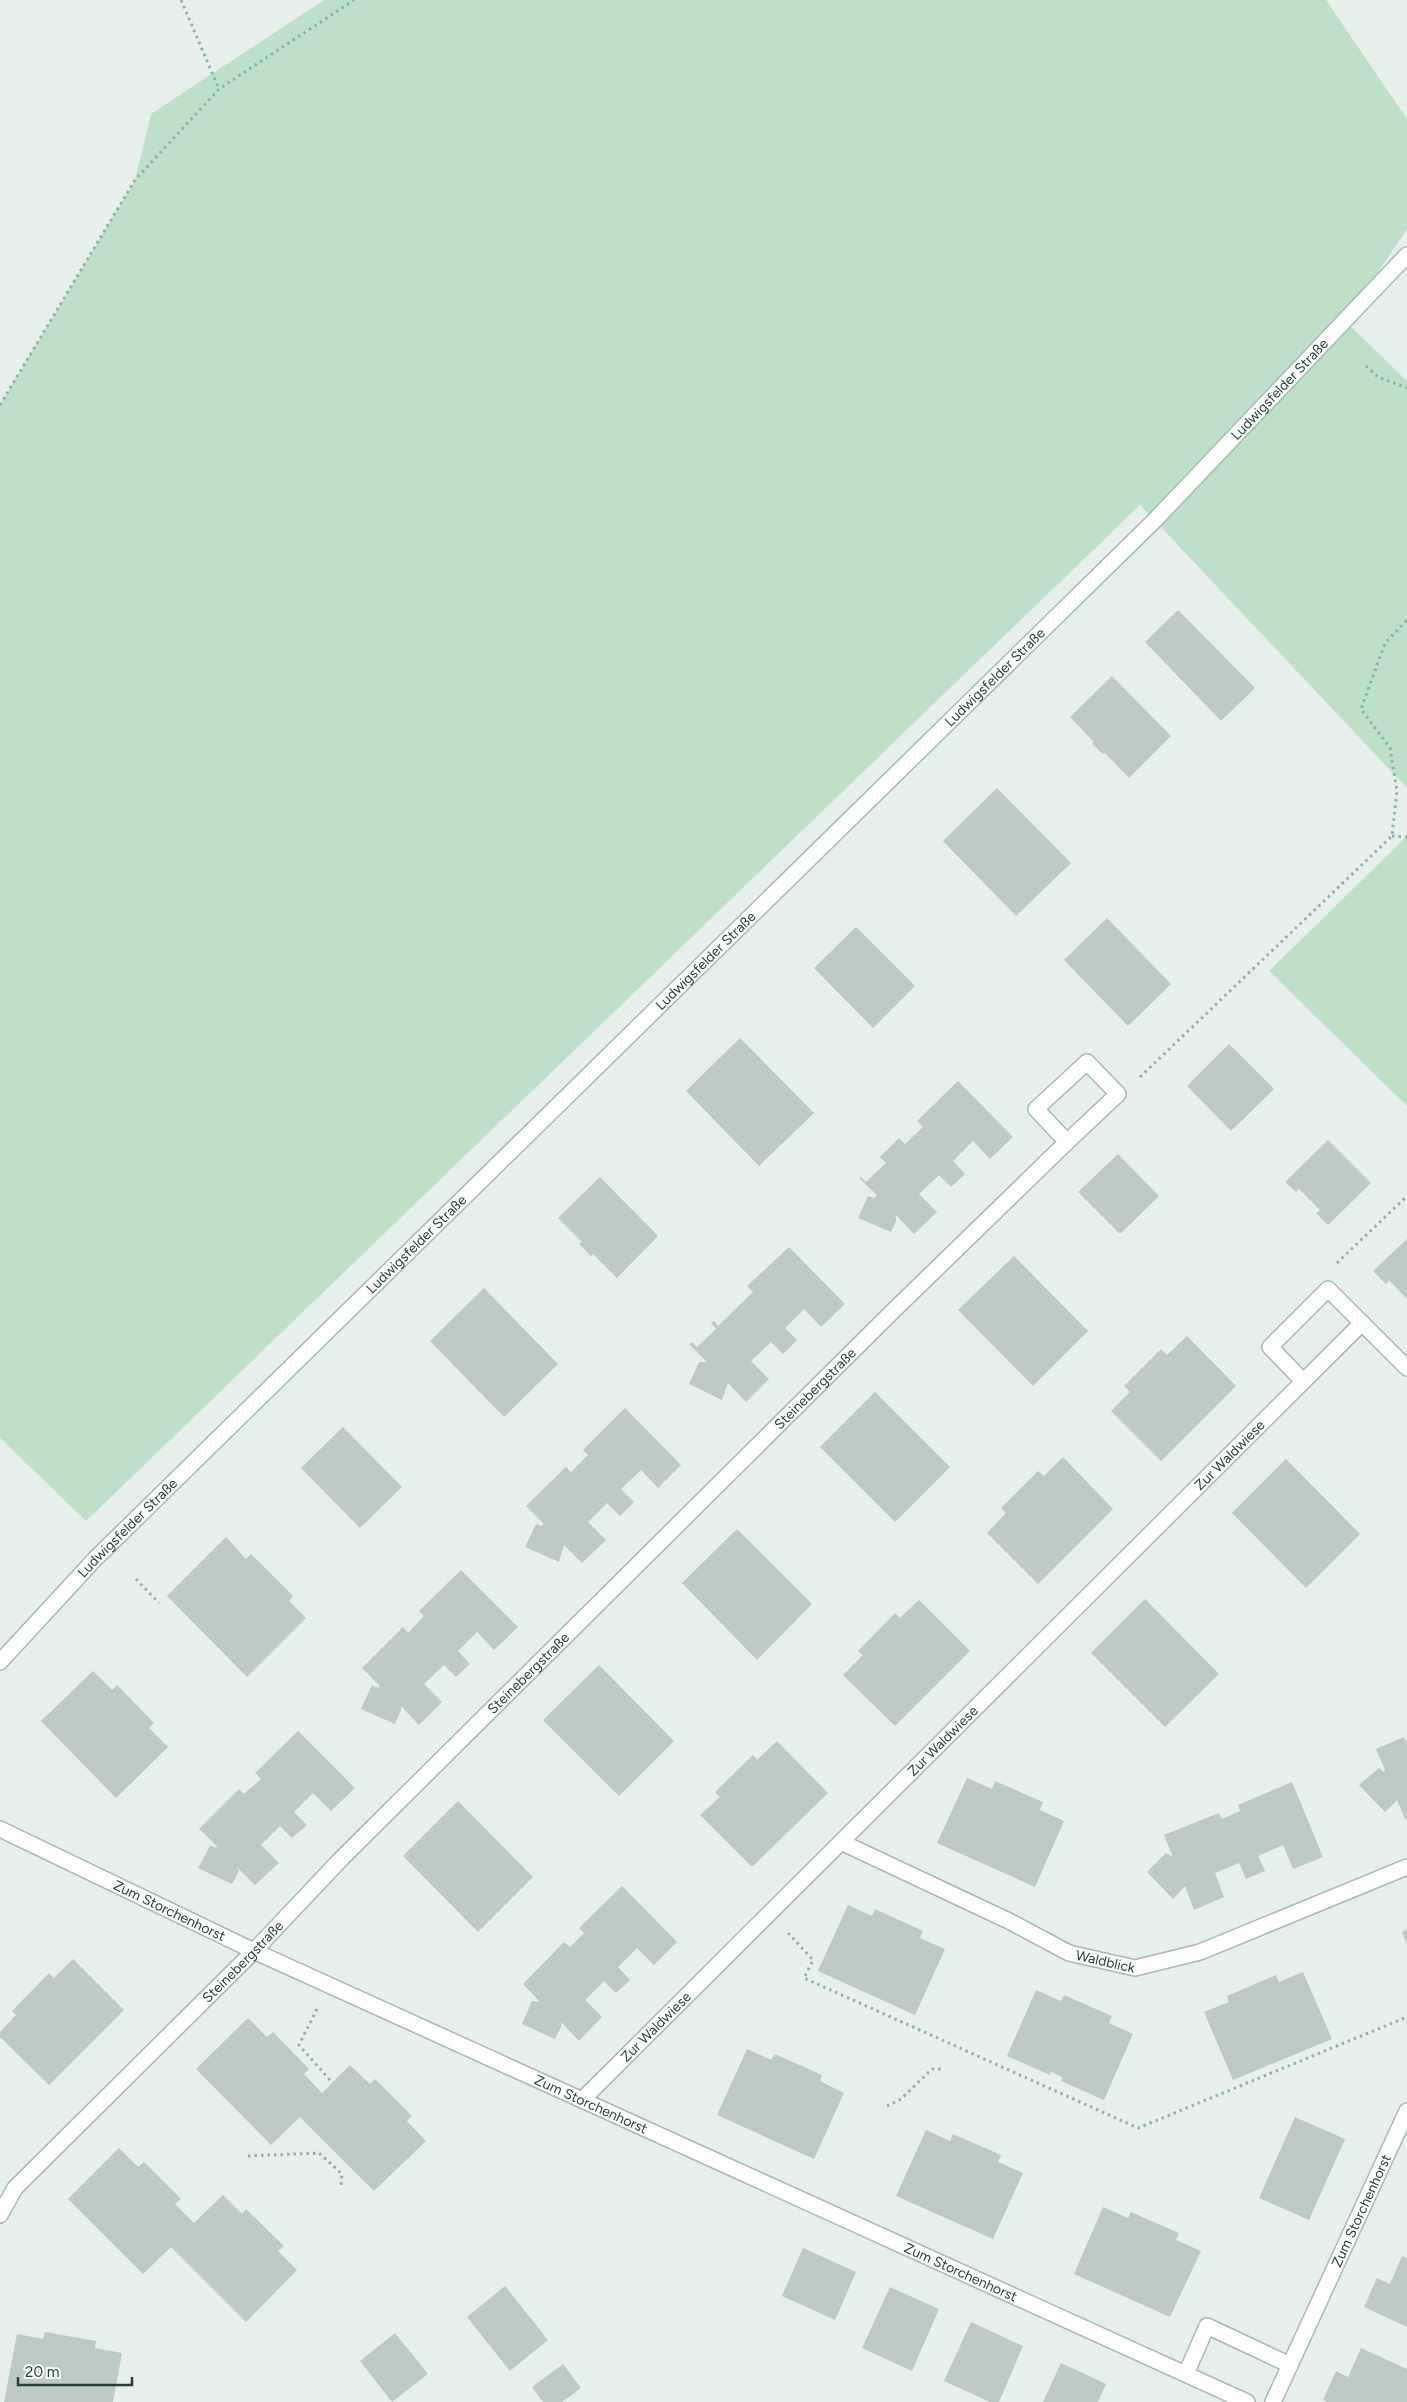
<svg xmlns="http://www.w3.org/2000/svg" width="1407" height="2402" font-family="Figtree,sans-serif">
<style>
.green{fill:#bfe0c8}
.building{fill:#bbcac4}
.lines{fill:none;stroke-linecap:round;stroke-linejoin:round}
.street-casing{stroke:#a8b8b2;stroke-width:18}
.secondary-casing{stroke:#a4bbb3;stroke-width:18}
.path{stroke:#86b3a5;stroke-width:3;stroke-dasharray:2.5 4;stroke-linecap:butt}
.street{stroke:#fff;stroke-width:15}
.secondary{stroke:#fff;stroke-width:15}
.labels{text-anchor:middle;stroke-width:4;stroke-linejoin:round;paint-order:stroke}
.street-label{font-size:14px;fill:#24423a;stroke:#f7fbf9}
</style>
<rect width="100%" height="100%" fill="#e6efeb"/>
<g class="green">
<path d="M324,0H1326L1407,119V229L1345,321L1407,381V788L1140,505L86,1521L0,1438V405L135,180L151,114Z"/>
<path d="M1407,836V1106L1269,971Z"/>
</g>
<g class="building">
<path d="M1178,610L1255,688L1221,721L1145,642Z"/>
<path d="M1112,676L1171,736L1129,778L1105,753L1103,754L1092,744L1094,742L1070,717Z"/>
<path d="M997,788L1071,863L1016,916L943,841Z"/>
<path d="M1107,918L1171,984L1128,1026L1064,960Z"/>
<path d="M856,927L915,986L873,1028L814,968Z"/>
<path d="M740,1038L814,1113L759,1166L686,1091Z"/>
<path d="M1229,1044L1274,1089L1231,1131L1187,1086Z"/>
<path d="M958,1081L1013,1137L990,1159L973,1141L953,1161L965,1174L951,1187L939,1175L919,1194L937,1212L914,1234L896,1215V1221L891,1232L858,1218L868,1196L874,1198L877,1195L859,1178L861,1177L866,1182L886,1163L880,1157L899,1138L905,1144L923,1127L917,1121Z"/>
<path d="M1328,1140L1371,1183L1328,1225L1316,1213L1320,1210L1299,1189L1296,1192L1285,1182Z"/>
<path d="M1118,1154L1159,1196L1120,1234L1078,1192Z"/>
<path d="M600,1177L658,1236L617,1278L593,1254L591,1256L579,1244L582,1242L558,1218Z"/>
<path d="M1407,1239V1299L1389,1280L1386,1284L1373,1271Z"/>
<path d="M789,1247L845,1304L821,1327L804,1309L785,1328L797,1340L783,1354L771,1342L751,1361L769,1379L746,1402L728,1383L722,1400L689,1384L699,1362H707L689,1344L692,1342L697,1347L716,1329L711,1323L714,1321L718,1326L753,1292L747,1286Z"/>
<path d="M1014,1256L1088,1331L1033,1386L958,1310Z"/>
<path d="M484,1288L558,1364L504,1417L430,1341Z"/>
<path d="M1187,1336L1236,1386L1161,1461L1111,1411L1130,1392L1124,1386L1161,1349L1167,1355Z"/>
<path d="M875,1392L950,1467L895,1522L820,1447Z"/>
<path d="M625,1408L681,1465L658,1488L641,1470L621,1489L634,1502L620,1516L607,1503L588,1522L606,1540L582,1563L564,1545L559,1562L525,1547L536,1524L541,1526L544,1524L526,1506L566,1467L571,1472L588,1455L583,1450Z"/>
<path d="M343,1427L402,1487L360,1528L301,1468Z"/>
<path d="M1063,1457L1113,1509L1038,1584L987,1533L1006,1513L1001,1508L1038,1471L1044,1476Z"/>
<path d="M1286,1459L1360,1534L1306,1588L1232,1513Z"/>
<path d="M737,1529L812,1604L757,1660L682,1583Z"/>
<path d="M226,1537L246,1559L251,1554L293,1596L289,1601L306,1618L247,1677L167,1596Z"/>
<path d="M461,1570L518,1627L494,1650L477,1632L458,1651L470,1664L456,1677L444,1665L424,1684L442,1702L419,1725L401,1706V1710L395,1724L361,1709L372,1685L378,1688L380,1686L362,1668L403,1627L408,1633L424,1616L419,1611Z"/>
<path d="M1145,1599L1219,1674L1165,1727L1091,1653Z"/>
<path d="M919,1600L970,1651L895,1726L843,1675L863,1655L858,1651L895,1613L900,1618Z"/>
<path d="M599,1665L674,1741L619,1796L543,1720Z"/>
<path d="M93,1671L112,1690L117,1685L154,1723L149,1728L168,1747L116,1798L41,1721Z"/>
<path d="M298,1731L355,1788L331,1811L313,1793L294,1812L307,1825L292,1838L280,1826L261,1845L279,1863L255,1885L237,1867L239,1871L232,1884L198,1868L210,1846L216,1848L217,1846L199,1829L239,1789L244,1794L261,1779L255,1773Z"/>
<path d="M1404,1737L1407,1744V1823L1397,1800L1385,1812L1359,1785L1379,1768L1384,1772L1385,1770L1376,1749Z"/>
<path d="M777,1741L828,1793L752,1867L700,1815L720,1797L715,1792L753,1755L757,1760Z"/>
<path d="M967,1778L992,1789L995,1781L1043,1802L1040,1810L1064,1821L1035,1887L937,1843Z"/>
<path d="M1292,1782L1323,1857L1293,1869L1283,1845L1258,1856L1265,1871L1246,1879L1239,1863L1215,1873L1224,1897L1194,1910L1185,1886L1173,1899L1147,1872L1166,1853L1173,1857L1164,1835L1219,1813L1222,1819L1240,1811L1238,1805Z"/>
<path d="M458,1801L533,1877L478,1932L403,1856Z"/>
<path d="M622,1886L677,1942L654,1965L637,1948L618,1967L630,1980L616,1993L604,1981L585,2000L602,2017L579,2041L561,2022V2027L555,2039L522,2024L532,2001L540,2002L523,1984L564,1942L570,1947L584,1933L579,1928Z"/>
<path d="M848,1905L872,1916L875,1909L923,1931L920,1938L945,1949L915,2015L818,1971Z"/>
<path d="M1407,1929V1945L1402,1932Z"/>
<path d="M73,1959L124,2010L49,2085L0,2037V2032L16,2015L12,2011L49,1973L54,1978Z"/>
<path d="M1303,1972L1332,2039L1233,2080L1204,2012L1229,2002L1227,1996L1276,1975L1279,1982Z"/>
<path d="M1036,1990L1061,2001L1064,1995L1112,2016L1109,2023L1133,2034L1104,2100L1061,2081L1062,2077L1051,2072L1050,2075L1007,2056Z"/>
<path d="M248,2018L267,2037L273,2032L309,2069L304,2074L322,2093L350,2065L370,2084L375,2079L412,2116L407,2121L426,2141L374,2191L300,2117L271,2145L196,2069Z"/>
<path d="M747,2049L771,2060L775,2054L822,2075L820,2081L844,2093L814,2159L717,2115Z"/>
<path d="M1295,2117L1345,2139L1309,2220L1259,2198Z"/>
<path d="M926,2130L950,2141L953,2134L1001,2155L998,2162L1023,2173L993,2239L896,2196Z"/>
<path d="M119,2148L138,2167L144,2162L181,2199L175,2204L194,2223L223,2195L242,2214L246,2209L284,2246L278,2251L297,2270L246,2322L171,2247L143,2274L68,2199Z"/>
<path d="M1103,2207L1128,2218L1131,2212L1179,2233L1176,2240L1201,2251L1170,2317L1074,2274Z"/>
<path d="M803,2248L856,2272L835,2320L782,2296Z"/>
<path d="M1402,2256L1407,2258V2327L1364,2307L1377,2278L1390,2284Z"/>
<path d="M505,2286L548,2340L510,2371L467,2317Z"/>
<path d="M890,2287L939,2309L912,2371L862,2348Z"/>
<path d="M971,2322L1023,2346L999,2402H990L944,2381Z"/>
<path d="M45,2332L96,2341L95,2348L122,2353L113,2402H4L17,2334L43,2339Z"/>
<path d="M395,2333L428,2374L392,2402L360,2361Z"/>
<path d="M1361,2348L1407,2369V2402H1328L1323,2400L1336,2371L1348,2377Z"/>
<path d="M1061,2363L1106,2384L1098,2402H1043Z"/>
<path d="M563,2364L581,2388L562,2402H543L532,2387Z"/>
</g>
<g class="lines">
<g class="street-casing">
<g id="street">
<path d="M1303,1381L1270,1347L1328,1289L1407,1368"/>
<path id="s1" d="M0,1829L254,1951L1247,2402"/>
<path id="s2" d="M841,1842L1011,1922L1069,1953L1135,1968L1200,1952L1407,1867"/>
<path id="s3" d="M582,2100L1362,1323"/>
<path id="s4" d="M0,2215L15,2188L254,1951L341,1859L892,1312L1067,1142L1036,1109L1087,1062L1118,1094L1067,1142"/>
<path id="s5" d="M1290,2365L1407,2111"/>
<path d="M1186,2374L1207,2326L1290,2365L1273,2402"/>
</g>
</g>
<g class="secondary-casing">
<g id="secondary">
<path id="s6" d="M0,1662L95,1559L1155,520L1407,255"/>
</g>
</g>
<g class="path">
<path d="M181,0L219,89"/>
<path d="M1366,366L1378,377L1407,388"/>
<path d="M0,405L135,180L219,89L354,0"/>
<path d="M1392,836L1407,837"/>
<path d="M1140,1077L1392,836L1397,791L1390,748L1361,709L1385,643L1407,620"/>
<path d="M1337,1263L1407,1196"/>
<path d="M136,1579L159,1603"/>
<path d="M788,1933L813,1960L804,1978L1138,2128L1407,2017"/>
<path d="M317,2009L299,2045L330,2080"/>
<path d="M887,2106L901,2099L932,2069H942"/>
<path d="M248,2156L319,2153L342,2174L341,2187"/>
</g>
<use href="#street" class="street"/>
<use href="#secondary" class="secondary"/>
</g>
<g class="labels">
<g class="street-label">
<text dy="5" stroke="none"><textPath href="#s6" startOffset="1805">Ludwigsfelder Straße</textPath></text>
<text dy="5" stroke="none"><textPath href="#s6" startOffset="1400">Ludwigsfelder Straße</textPath></text>
<text dy="5" stroke="none"><textPath href="#s6" startOffset="995">Ludwigsfelder Straße</textPath></text>
<text dy="5" stroke="none"><textPath href="#s6" startOffset="590">Ludwigsfelder Straße</textPath></text>
<text dy="5" stroke="none"><textPath href="#s4" startOffset="1162">Steinebergstraße</textPath></text>
<text dy="5" stroke="none"><textPath href="#s3" startOffset="914">Zur Waldwiese</textPath></text>
<text dy="5" stroke="none"><textPath href="#s6" startOffset="185">Ludwigsfelder Straße</textPath></text>
<text dy="5" stroke="none"><textPath href="#s4" startOffset="758">Steinebergstraße</textPath></text>
<text dy="5" stroke="none"><textPath href="#s3" startOffset="509">Zur Waldwiese</textPath></text>
<text dy="5" stroke="none"><textPath href="#s1" startOffset="188">Zum Storchenhorst</textPath></text>
<text dy="5" stroke="none"><textPath href="#s2" startOffset="291">Waldblick</textPath></text>
<text dy="5" stroke="none"><textPath href="#s4" startOffset="352">Steinebergstraße</textPath></text>
<text dy="5" stroke="none"><textPath href="#s3" startOffset="104">Zur Waldwiese</textPath></text>
<text dy="5" stroke="none"><textPath href="#s1" startOffset="652">Zum Storchenhorst</textPath></text>
<text dy="5" stroke="none"><textPath href="#s5" startOffset="170">Zum Storchenhorst</textPath></text>
<text dy="5" stroke="none"><textPath href="#s1" startOffset="1058">Zum Storchenhorst</textPath></text>
</g>
</g>
<path d="M18 2377v8h114v-8" fill="none" stroke="#24423a" stroke-width="2.5"/>
<text x="25" y="2377" font-size="15" fill="#24423a" stroke="#f7fbf9" stroke-width="4" paint-order="stroke">20 m</text>
</svg>
